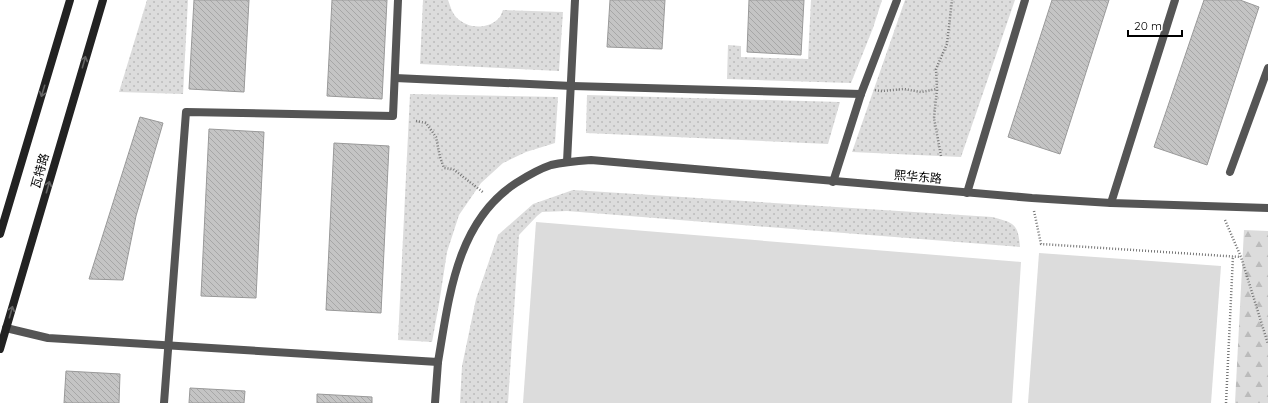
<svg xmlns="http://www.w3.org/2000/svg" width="1268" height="403" font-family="Quicksand,'Noto Sans SC',sans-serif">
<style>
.grass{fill:url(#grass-dots)}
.forest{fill:url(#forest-firs)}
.pitch{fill:#dcdcdc}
.building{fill:url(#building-back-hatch);stroke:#999}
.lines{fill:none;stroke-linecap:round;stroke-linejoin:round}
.path{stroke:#777;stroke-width:2.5;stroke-dasharray:1 2;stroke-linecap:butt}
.street{stroke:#555;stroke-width:8}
.secondary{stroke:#222;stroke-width:8}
.oneway{stroke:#646464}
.labels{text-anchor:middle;stroke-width:3;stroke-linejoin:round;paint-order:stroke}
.street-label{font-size:12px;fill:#000;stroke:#fff}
</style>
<defs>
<pattern id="grass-dots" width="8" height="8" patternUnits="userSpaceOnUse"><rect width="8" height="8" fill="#dcdcdc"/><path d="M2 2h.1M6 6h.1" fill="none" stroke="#bbb" stroke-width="1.8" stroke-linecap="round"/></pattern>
<pattern id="forest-firs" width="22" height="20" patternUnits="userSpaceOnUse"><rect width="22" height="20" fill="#dcdcdc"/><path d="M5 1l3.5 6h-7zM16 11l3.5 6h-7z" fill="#bbb"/></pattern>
<pattern id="building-back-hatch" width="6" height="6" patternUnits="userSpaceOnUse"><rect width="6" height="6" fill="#c4c4c4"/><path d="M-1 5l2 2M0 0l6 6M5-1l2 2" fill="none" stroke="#a7a7a7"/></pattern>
</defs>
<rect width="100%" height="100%" fill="#fff"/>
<g class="grass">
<path d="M147,0H188L183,94L119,92Z"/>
<path d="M423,0H448C450,5 452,13 456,17C467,29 488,30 499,18C501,16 502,12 503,10L563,12L559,71L420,64Z"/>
<path d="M811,0H882L873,28L851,83L727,79L728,45L741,46V57L808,59Z"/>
<path d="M905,0H1015L961,157L852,152Z"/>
<path d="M410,94L558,97L555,143L526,152L503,163L481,183L459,215L447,252L439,304L432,342L398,340Z"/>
<path d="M587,95L840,102L828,144L586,133Z"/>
<path d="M573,190L992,217C1014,223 1018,223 1020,247L567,211L542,212L537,216L519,235L508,403H460L462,366L476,299L498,235L533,204Z"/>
</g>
<path class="forest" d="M1244,230L1268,231V403H1235Z"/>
<g class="pitch">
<path d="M536,222L1021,262L1012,403H523Z"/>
<path d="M1039,253L1221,266L1211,403H1028Z"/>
</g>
<g class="building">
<path d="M194,0H249L244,92L189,89Z"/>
<path d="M332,0H387L382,99L327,96Z"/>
<path d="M610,0H665L662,49L607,47Z"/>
<path d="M749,0H804L801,55L747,52Z"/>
<path d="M1052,0H1109L1060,154L1008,137Z"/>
<path d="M1204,0H1240L1259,7L1207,165L1154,147Z"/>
<path d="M140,117L163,123L136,216L123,280L89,279Z"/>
<path d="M209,129L264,132L256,298L201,296Z"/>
<path d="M334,143L389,146L381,313L326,310Z"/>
<path d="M66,371L120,374L119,403H64Z"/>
<path d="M190,388L245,391L244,403H189Z"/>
<path d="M317,394L372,397V403H317Z"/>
</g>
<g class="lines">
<g class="path">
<path d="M875,90L881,91L904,89L921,92L937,89"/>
<path d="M416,121L426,123L436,137L440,157L444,168L453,169L484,193"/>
<path d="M941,156L934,118L937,89L936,69L947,44L952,0"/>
<path d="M1034,211L1041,244L1241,257"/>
<path d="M1225,220L1241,257L1268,344"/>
<path d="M1226,403L1233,256"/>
</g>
<g class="street">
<path d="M395,78L572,86L861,94"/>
<path d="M567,162L575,0"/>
<path d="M1230,172L1268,68"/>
<path d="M833,182L861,94L897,0"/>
<path d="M967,193L1025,0"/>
<path d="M1111,203L1175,0"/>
<path d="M6,328L48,338L438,362C449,298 456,222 516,183C527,176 539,169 551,165C564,162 577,161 591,160L1032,198L1111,203L1268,208"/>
<path d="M164,403L186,112L393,116L398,0"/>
<path d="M435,403L438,362"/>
</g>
<g class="secondary">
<path d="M0,234L70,0"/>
<path d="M0,349L103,0"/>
</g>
</g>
<defs><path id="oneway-shaft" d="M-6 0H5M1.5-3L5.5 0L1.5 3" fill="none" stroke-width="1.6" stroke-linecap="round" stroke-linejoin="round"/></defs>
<g class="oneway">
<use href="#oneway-shaft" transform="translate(84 62) rotate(-74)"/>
<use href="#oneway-shaft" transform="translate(43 91) rotate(107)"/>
<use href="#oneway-shaft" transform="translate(48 187) rotate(-74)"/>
<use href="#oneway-shaft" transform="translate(11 312) rotate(-74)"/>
</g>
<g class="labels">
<g class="street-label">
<text transform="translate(40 171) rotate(-74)" y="4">瓦特路</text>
<text transform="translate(918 177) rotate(5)" y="4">熙华东路</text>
</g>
</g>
<path d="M1128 30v6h54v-6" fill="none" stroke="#000000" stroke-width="2"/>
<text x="1134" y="30" font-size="12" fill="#000000" stroke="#ffffff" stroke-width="3" paint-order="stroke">20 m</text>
</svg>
